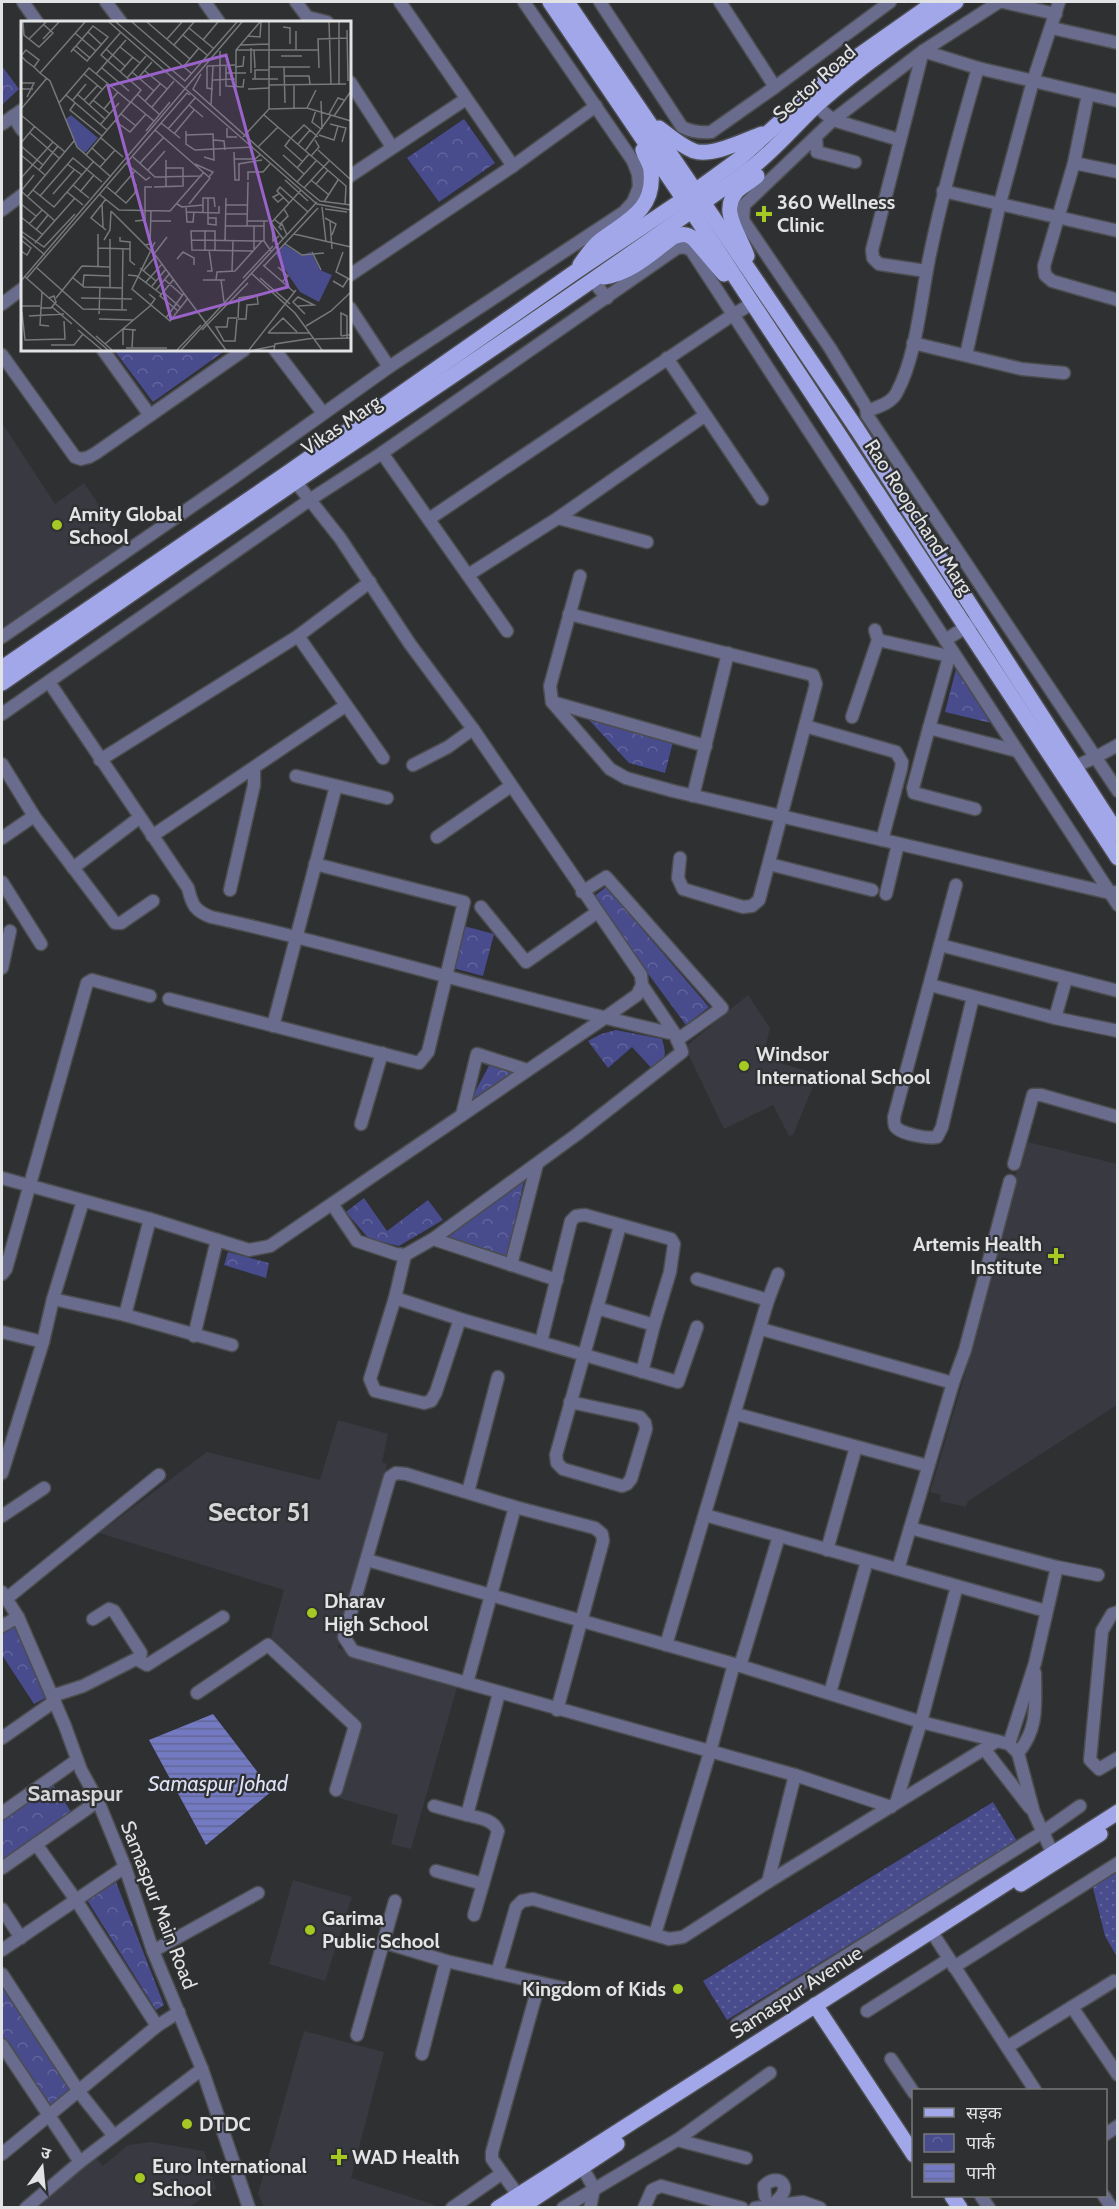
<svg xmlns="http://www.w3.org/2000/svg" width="1119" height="2209" font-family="Cabin,'Noto Sans Devanagari',sans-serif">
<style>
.built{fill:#383941}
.grass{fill:url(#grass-dots)}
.park{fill:url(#park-crowns)}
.water{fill:url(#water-rules)}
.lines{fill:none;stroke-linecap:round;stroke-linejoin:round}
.minor-casing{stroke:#4c4d4e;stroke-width:15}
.major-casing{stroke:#4c4d4e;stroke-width:18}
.minor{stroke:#696c8c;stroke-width:12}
.major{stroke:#a1a7e8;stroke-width:15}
.poi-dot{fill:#a5c823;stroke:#2f3032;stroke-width:2}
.labels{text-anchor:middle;stroke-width:4.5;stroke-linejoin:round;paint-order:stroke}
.street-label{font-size:20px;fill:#e2e3e4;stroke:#2f3032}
.poi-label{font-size:20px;font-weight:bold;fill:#e2e3e4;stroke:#2f3032;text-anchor:start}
.water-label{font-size:21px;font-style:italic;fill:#dee1f6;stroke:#2f3032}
.quarter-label{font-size:22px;font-weight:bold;fill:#d6d6d9;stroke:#2f3032}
.district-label{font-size:26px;font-weight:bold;fill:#d6d6d9;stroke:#2f3032}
.inset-road{fill:none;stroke:#777879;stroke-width:1.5}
.view{fill:#9a63ca;fill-opacity:0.15;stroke:#9a63ca;stroke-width:3}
.inset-edge{fill:none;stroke:#e2e3e4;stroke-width:3}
</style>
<defs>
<pattern id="grass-dots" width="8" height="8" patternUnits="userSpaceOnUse" patternTransform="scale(1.5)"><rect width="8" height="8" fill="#484b8c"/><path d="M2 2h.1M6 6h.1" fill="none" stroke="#62659c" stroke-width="1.8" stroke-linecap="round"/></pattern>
<pattern id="park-crowns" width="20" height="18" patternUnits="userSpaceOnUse" patternTransform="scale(1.5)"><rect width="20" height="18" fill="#484b8c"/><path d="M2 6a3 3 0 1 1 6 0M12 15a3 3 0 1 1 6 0" fill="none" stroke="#62659c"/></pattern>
<pattern id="water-rules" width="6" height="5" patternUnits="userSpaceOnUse" patternTransform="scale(1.5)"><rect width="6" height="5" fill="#747ac2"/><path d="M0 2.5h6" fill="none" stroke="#636796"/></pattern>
</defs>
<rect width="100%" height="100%" fill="#2f3032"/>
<g class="built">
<path d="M2,423L55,504L84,483L127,546L2,632Z"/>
<path d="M748,995L770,1028L763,1058L818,1074L793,1135L789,1136L773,1105L724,1129L685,1047Z"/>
<path d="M1024,1141L1117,1164V1405L968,1501L966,1507L940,1501L941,1495L930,1492L967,1367Z"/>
<path d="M338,1420L388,1434L382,1462L387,1464L338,1648L458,1684L411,1849L391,1844L398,1815L339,1798L361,1722L271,1637L284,1590L99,1533L207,1452L320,1480Z"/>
<path d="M293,1880L352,1897L325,1981L269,1964Z"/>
<path d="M304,2031L384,2052L351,2178L435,2205L434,2207H264L258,2194Z"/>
<path d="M152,2142L204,2151L216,2189L189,2207L31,2208L95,2157L103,2166L128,2145Z"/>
</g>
<g class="grass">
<path d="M993,1802L1017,1841L727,2020L703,1981Z"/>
<path d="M1117,1868V1957L1105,1936L1092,1884Z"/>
</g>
<g class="park">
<path d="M2,66L19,89L2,105Z"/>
<path d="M464,119L495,163L439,202L407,158Z"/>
<path d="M114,350H226L153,402Z"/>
<path d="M956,669L991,723L945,712Z"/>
<path d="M589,720L673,742L665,773L629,763Z"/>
<path d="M606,887L709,1007L686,1025L592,898Z"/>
<path d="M460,925L494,934L483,976L449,967Z"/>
<path d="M616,1030L662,1039C667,1057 666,1057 654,1071L632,1047L608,1068L588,1041L601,1034Z"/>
<path d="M491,1062L517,1070L470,1101Z"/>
<path d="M524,1181L507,1259L446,1237Z"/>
<path d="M364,1198L387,1231L428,1200L443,1220L399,1246L369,1239L346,1212Z"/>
<path d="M228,1252L269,1263L266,1278L224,1265Z"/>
<path d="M15,1626L47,1697L34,1704L2,1655V1634Z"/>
<path d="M50,1780L74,1816L2,1867V1815Z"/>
<path d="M116,1882L164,2005L156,2010L87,1900Z"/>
<path d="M2,1982L74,2090L49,2110L2,2039Z"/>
</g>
<path class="water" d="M213,1714L272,1791L206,1845L149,1740Z"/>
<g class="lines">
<g class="minor-casing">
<g id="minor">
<path d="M23,2L37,22"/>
<path d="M106,2L121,22"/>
<path d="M205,2L219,22"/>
<path d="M296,2L311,22"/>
<path d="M400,2L513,166"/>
<path d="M600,2L682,127C692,132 700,133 711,132L775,87L890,2"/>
<path d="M720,2L775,87"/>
<path d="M999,2L923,51L833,120L744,205L743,220L830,348L866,407L867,415L1118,791"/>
<path d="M1003,2L1056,14"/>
<path d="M307,17L327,22"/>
<path d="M1052,28L1118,43"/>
<path d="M923,51L872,250L873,258L879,264L926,271"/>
<path d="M923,51L978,68L1118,101"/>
<path d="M350,82L392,147"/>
<path d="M1088,94L1074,163L1044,266L1045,275L1052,281L1118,300"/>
<path d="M816,106L833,120L900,140"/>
<path d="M13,116L22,130"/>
<path d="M2,124L22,110"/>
<path d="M816,138L817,152L855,162"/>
<path d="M1074,163L1118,172"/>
<path d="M350,176L466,99"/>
<path d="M943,191L1118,231"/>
<path d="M2,210L22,195"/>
<path d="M350,275L513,166L596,106"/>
<path d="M593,281L607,298"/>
<path d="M2,304L22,289"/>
<path d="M350,308L389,367"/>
<path d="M913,343L1022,369L1064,373"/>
<path d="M103,350L149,414"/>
<path d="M275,350L323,413"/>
<path d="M2,355L75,457L81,459L89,457L96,453L244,350"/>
<path d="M966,355L1000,203L1033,81L1059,2"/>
<path d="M667,358L762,499"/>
<path d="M867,411C878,407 892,403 897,392C917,355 921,296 930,254C943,191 960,130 978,68"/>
<path d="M382,453L507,631"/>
<path d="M291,476L340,538L410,644L473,729L641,975L642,985L675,1034L682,1052L576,1135L433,1239"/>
<path d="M558,518L647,542"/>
<path d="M429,519L731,316L753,303"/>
<path d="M468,575L558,518L704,416"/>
<path d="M580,576L550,686L552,702L610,769L626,778L673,791L1110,893L1114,892"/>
<path d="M569,614L813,675L816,684L759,900L752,906L743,907L683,889L678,878L680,858"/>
<path d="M298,636L383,758"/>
<path d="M2,637L233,478L389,367L624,212L633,202L639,187L638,174L633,161L524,2"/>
<path d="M878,640L949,656"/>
<path d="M945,640L973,623"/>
<path d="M951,650L929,728L1017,751"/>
<path d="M49,682L188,888C192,905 195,911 211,917C367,951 519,1000 675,1034"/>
<path d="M552,702L706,746"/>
<path d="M2,714L311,499L382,453L677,248L684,247L691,250L1118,905"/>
<path d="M852,717L878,640L875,630"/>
<path d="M805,726L896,752L902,762L901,769L882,840"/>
<path d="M929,728L913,788L914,793L975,809"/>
<path d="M100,760L298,636L370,582"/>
<path d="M2,764L34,816L115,923H121L153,901"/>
<path d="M413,765L448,747L473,729"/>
<path d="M1074,767L1096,757L1118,745"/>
<path d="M296,776L387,798"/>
<path d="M693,796L728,653"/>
<path d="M152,836L345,706"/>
<path d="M437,837L511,786"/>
<path d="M2,838L34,816"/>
<path d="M769,864L872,890"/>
<path d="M73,868L139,818"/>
<path d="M2,882L41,944"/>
<path d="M956,885L894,1117C894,1119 894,1125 895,1126C899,1134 929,1139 937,1137L942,1127L973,997"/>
<path d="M230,890L254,785V769"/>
<path d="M582,892L606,877L722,1008L677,1040"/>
<path d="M886,894L898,844"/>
<path d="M481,907L526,962L596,913"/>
<path d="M940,945L1118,991"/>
<path d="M2,968L10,931"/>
<path d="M930,985L1055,1018L1118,1031"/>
<path d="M169,999L419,1063L428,1052L464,902L315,864"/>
<path d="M1055,1018L1066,979"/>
<path d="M273,1026L336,786"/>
<path d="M462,1115L477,1054L527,1070"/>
<path d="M361,1124L382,1053"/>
<path d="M1014,1164L1033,1095H1041L1118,1117"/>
<path d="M2,1178L150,1219L249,1250L270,1246L603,1019L637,995L642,985"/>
<path d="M332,1204L357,1241L396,1254L405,1255L433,1239L557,1280"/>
<path d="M405,1255L395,1298L370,1379L375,1391L424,1403L431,1401L436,1392L460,1319"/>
<path d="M511,1265L537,1164"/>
<path d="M2,1274L6,1269L87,983L92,980L150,996"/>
<path d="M697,1279L768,1300"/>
<path d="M395,1298L460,1319L678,1382L697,1327"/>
<path d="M53,1299L125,1315L232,1345"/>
<path d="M597,1308L654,1325L642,1372"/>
<path d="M125,1315L150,1219"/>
<path d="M761,1329L953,1383"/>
<path d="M2,1332L43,1342"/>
<path d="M194,1336L217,1240"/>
<path d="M541,1342L571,1221L576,1216L585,1215L671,1239L674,1244L670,1272L654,1325"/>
<path d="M570,1402L640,1417L645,1423L646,1429L631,1479L627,1484L622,1486L563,1469L557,1463L556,1455L620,1226"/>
<path d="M736,1414L928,1466"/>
<path d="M2,1473L43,1342L53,1299L83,1201"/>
<path d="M468,1492L498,1377"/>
<path d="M705,1515L1046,1611"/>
<path d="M2,1516L44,1488"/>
<path d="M910,1528L1057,1567L1098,1575"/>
<path d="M827,1550L856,1447"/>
<path d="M367,1560L734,1664L921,1722L1009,1744L1018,1753L1034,1813L1052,1852"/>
<path d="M898,1569L953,1383L965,1350L1010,1181"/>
<path d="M2,1592L18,1617L65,1726L81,1770L98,1801L125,1867L153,1951L202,2069L249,2208"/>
<path d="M6,1599L159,1475"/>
<path d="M1118,1612L1112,1614L1102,1631L1090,1760L1099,1769L1118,1758"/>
<path d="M2,1626L18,1617"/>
<path d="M666,1645L768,1300L778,1274"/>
<path d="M138,1660L147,1665L223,1617"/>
<path d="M740,1666L779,1536"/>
<path d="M467,1683L515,1507"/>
<path d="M197,1693L268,1645L355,1726L336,1790"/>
<path d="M830,1693L867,1561"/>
<path d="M52,1696L83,1686L140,1657L141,1653L114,1611L109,1609L93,1619"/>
<path d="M557,1710L603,1541L602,1534L595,1528L515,1507L406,1474L396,1473L390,1477L344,1637L353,1651L795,1775L891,1807"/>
<path d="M2,1738L55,1701"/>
<path d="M1009,1744L1035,1663L1057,1567"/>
<path d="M985,1750L1030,1808"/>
<path d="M1018,1753C1039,1728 1035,1704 1035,1673"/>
<path d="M896,1803L921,1722L957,1586"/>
<path d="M434,1806L467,1815"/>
<path d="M2,1813L77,1760"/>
<path d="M36,1844L76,1900L157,2026"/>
<path d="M2,1868L98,1801"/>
<path d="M436,1871L483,1884L498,1831C493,1819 479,1818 467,1815L499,1693"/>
<path d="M768,1882L795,1775"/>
<path d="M2,1909L21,1938"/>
<path d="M474,1915L483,1884"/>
<path d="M655,1934L710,1752L734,1664"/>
<path d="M935,1937L1035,2090"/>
<path d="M383,1942L446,1961L576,1991"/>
<path d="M2,1950L125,1867"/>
<path d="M153,1951L258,1893"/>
<path d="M954,1967L1118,1863"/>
<path d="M497,1973L516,1907L522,1901L533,1899L669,1939L683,1937L768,1882L997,1741"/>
<path d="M2,1974L79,2092L114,2136"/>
<path d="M1072,2007L1118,2075"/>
<path d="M867,2011L949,1959"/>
<path d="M737,2024L1043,1832L1080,1806"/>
<path d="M357,2035L395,1901"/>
<path d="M2,2045L80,2162"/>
<path d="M1007,2047L1114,1981"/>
<path d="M422,2054L446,1961"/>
<path d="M891,2059L914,2093"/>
<path d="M1106,2134L1118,2126"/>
<path d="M677,2140L746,2158"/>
<path d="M2,2154L157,2026L179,2012"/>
<path d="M582,2167L594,2188L590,2208"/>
<path d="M518,2195L492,2159V2152L539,1984"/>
<path d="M765,2196L764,2186C778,2171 797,2188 772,2204"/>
<path d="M981,2196L989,2208"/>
<path d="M1104,2196L1112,2208"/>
<path d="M26,2208L80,2162L202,2069"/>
<path d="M452,2208L501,2174"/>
<path d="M563,2208L677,2140L770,2073"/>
<path d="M644,2208L652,2190L661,2186L742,2208"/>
<path d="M755,2208L803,2202L820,2208"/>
</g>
</g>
<g class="major-casing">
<g id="major">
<path d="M550,2L691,210L1118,858"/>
<path d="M567,2L857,429L1118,834"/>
<path d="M659,128C670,136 681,146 694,151C712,157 745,140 762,134"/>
<path d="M747,256C740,235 718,210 738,190C744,185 751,181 757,176"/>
<path d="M580,265C586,256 592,247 601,240C626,221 655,210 651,172C651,165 645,157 643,150"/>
<path d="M604,277C631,273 652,253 673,237C682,234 687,233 694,239L724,274"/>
<path d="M2,668L289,472L575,272L684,199L739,159L834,73L935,2"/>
<path d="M2,683C100,615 199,547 298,480C449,378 599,278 746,172C774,152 794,126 819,103C862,65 909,33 956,2"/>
<path d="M1021,1884L1100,1834"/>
<path d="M815,2005L914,2155"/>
<path d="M952,2196L960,2208"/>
<path d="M498,2208L1118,1812"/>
<path d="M520,2208L617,2144"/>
</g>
</g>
<use href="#minor" class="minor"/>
<use href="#major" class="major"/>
</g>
<g class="poi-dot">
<path d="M761 205h6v6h6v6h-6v6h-6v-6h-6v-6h6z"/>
<circle cx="57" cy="525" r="6"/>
<circle cx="744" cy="1066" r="6"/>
<path d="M1053 1247h6v6h6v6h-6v6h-6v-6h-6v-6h6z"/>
<circle cx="312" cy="1613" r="6"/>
<circle cx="310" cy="1930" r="6"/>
<circle cx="678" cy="1989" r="6"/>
<circle cx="187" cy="2124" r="6"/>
<path d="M336 2148h6v6h6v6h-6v6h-6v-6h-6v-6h6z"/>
<circle cx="140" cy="2178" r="6"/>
</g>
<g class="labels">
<g class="street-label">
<text transform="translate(814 83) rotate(-42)" y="7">Sector Road</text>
<text transform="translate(341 425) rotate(-34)" y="7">Vikas Marg</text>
<text transform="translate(919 517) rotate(57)" y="7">Rao Roopchand Marg</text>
<text transform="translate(159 1905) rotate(69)" y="7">Samaspur Main Road</text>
<text transform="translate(796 1992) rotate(-33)" y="7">Samaspur Avenue</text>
</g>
<g class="poi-label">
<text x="777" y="209">360 Wellness<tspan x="777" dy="23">Clinic</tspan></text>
<text x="69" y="521">Amity Global<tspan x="69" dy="23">School</tspan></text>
<text x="756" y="1061">Windsor<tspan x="756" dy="23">International School</tspan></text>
<text x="1042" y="1251" text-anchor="end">Artemis Health<tspan x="1042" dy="23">Institute</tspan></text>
<text x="324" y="1608">Dharav<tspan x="324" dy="23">High School</tspan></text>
<text x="322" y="1925">Garima<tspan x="322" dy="23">Public School</tspan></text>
<text x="666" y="1996" text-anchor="end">Kingdom of Kids</text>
<text x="199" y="2131">DTDC</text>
<text x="352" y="2164">WAD Health</text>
<text x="152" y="2173">Euro International<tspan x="152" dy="23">School</tspan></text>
</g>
<g class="water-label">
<text x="218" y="1791">Samaspur Johad</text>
</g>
<g class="quarter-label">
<text x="75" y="1801">Samaspur</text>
</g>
<g class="district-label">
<text x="259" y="1521">Sector 51</text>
</g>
</g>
<g transform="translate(21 21)">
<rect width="330" height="330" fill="#2f3032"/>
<path d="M264,224L280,234L290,231L299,249L311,254L298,281L279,271L268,255L255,233Z" fill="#484b8c"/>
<path d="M50,94L77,117L64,132L55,124L45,98Z" fill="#484b8c"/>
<path class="inset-road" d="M2,1L3,14L18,26L32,12L22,3M88,1L296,183L330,189M95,1L164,60L216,1M111,1L171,53M126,1L169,38M308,1L310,63M318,1V63M262,6L269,7V23M168,7L192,27M326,9L327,60M67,11L81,24M54,12L75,30M162,14L186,34M227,15L239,16L240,1M8,18L25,1M22,18L38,1M146,18L161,1M182,19L197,1M153,24L173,1M219,24L248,23M55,25L69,37M99,26L119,42M85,28L104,45M215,29H298M233,29L234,47M275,29V10M199,30V75M50,31L52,28L55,25L61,18L72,5L87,16L66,40L52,28M260,35H281M163,45L178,27M186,45V67L192,68M186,45L214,44M205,45V65L222,66L223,58M13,46L18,39L5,29L0,35L5,40L13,46L19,52L29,60L56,126L90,156M214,46L222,45L223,35M248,46H289M263,46L264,82M81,47L108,70M298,47L297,18L326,17M124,50L146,68M99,51L112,36M111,51L133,70M19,52L64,1M205,52H225M230,52V27M63,53L82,69M75,53L105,19M180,53L172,68L276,161L299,180L330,184M263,55H288L289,63M118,56L131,41M106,57L125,35M231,58H257M234,58V49H248M192,59L214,58M0,62H13L6,76M248,64L325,63M215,65V29L239,1M227,68L249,67M56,73L84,98M116,73L138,93M45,74L86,109M63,79L77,64M72,79L89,93M51,80L65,63M124,80L139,63M300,80L301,108M110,81L133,100M38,82L68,47L110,82M54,82L49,89L81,115M1,83L0,68H12M68,84L87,62M168,84L182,96M190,84L192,45M131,86L153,60M273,87V64M286,87L295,69M0,88L26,57M83,88L97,71M248,88V1M295,89L291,101L300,108M100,93L115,105M308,93L317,77L323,79M0,94L44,131M243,94L325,165L324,184M313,95L330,70M94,100L109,111L125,93M140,102L159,117M309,103L325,107L321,121M79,104L98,82M206,107V116H216M147,108L174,77M134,109L189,157L168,183M125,110L149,81M165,110V123L174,129L232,126M9,112L38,137M153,113L173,89M165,114L192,113L193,139L183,136M298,114L313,119L317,105M222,116L248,88L286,87L330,100M80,117L102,136M270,117L283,104L297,116M269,118L264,125L282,141M193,119L203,120L204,129M0,122L14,105M277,123L289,109M0,125L22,144M237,126L257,106M71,127L85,140M297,129L329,158M284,130L310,94M213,131L214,159H218V143M0,134L24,154M65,134L120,69L80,34L100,11M262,134L283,153M290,135L298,126L294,119M112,136L134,156L181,155M213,138H234L240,133M145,139V166M119,142L143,116M46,143L61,154M106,143L125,159L129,156M174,143L192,151L188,156M217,143L241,139M79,146L94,129M276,147L288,133M18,149L37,125M127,149L144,130M0,157L32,121M227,159V151H242L249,143M264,159L287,180M290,159L308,174M276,161L295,140M295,163L307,149M52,164L68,177M86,166L105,182L114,172L115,163M133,166L162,165V147H145M283,167L308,140M12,169L33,186L73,140M0,170L34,200M0,170L13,154M46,171L62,184M59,171L73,154M32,173L53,149M78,173L98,189L149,190L183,151M94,173L114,150M258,173L252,176L257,181L262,177M19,175L52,137L81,161M6,176L53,120M303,181L317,159M268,182L256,170L259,166L287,191M0,183L15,195M156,183L161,186L182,184M81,184L82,206M205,184H227M165,186L166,201H172L173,191M301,186L305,221M304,188L326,191M90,190L135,235L205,329M166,191L198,192V185M182,191V177H193L194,186M205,193H226M0,196L22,214M187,197H195V204L187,203V177M304,197L315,203L311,214M253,198L259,203L267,195L263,188M114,200L124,199V166H131M130,200H150M226,200H247M243,200V220L250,230M309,200L311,228M251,201L280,169M8,203L21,189M205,205H243M226,205L227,161M15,209L27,194M85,209L70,197L85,178M261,209L258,206L261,203L266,214M0,210L23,226L54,193M77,213V246M273,213L330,226M0,214L24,234M258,215L252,220L251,203L262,218M99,216V220L109,221V240L114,244M89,218V267M0,219L10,227L6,234L0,230M83,219L89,209L90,190M170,219L243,220M204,220L205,177M134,221L111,268L149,300L167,277M14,222L54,177M263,222L281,234L303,232M123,224L129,223L130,189M77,227L109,228M233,228V205M184,229V209M194,229V210H170L171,229L232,230M291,231L300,249M322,231L315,251L330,259M133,233L146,216M156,238L162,231L173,237V244M242,244L273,271M61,245L89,246M243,245L297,187M257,246L267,255L261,261M16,247L62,288L106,289M119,247L135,260M122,250L135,235M186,250H191L188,229M211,250L212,220M230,252L274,292L301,329M107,254L116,255L140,273M3,255L87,329M51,256L63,266L102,267M6,257L166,72L169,74M222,257L252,225M239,257L269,283M143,258L161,274M153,258L139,275L157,290M182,259H204M195,259L196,251L214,250L241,220M200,259L203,281M0,260L221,1M312,260L322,266L327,258M125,261L141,243M62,265L63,254L89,255M131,265L145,248M135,269L149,252M21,271L19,304L28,305M142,271L160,287M35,277L61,245M60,277L111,278M0,285H19M277,285L293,284L277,276L272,281L284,293M31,286L51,303M19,287H30L35,281L33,275L28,277M101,289L102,228M1,291L4,319L44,318L43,300M78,293L79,267M8,295L43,293M145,297L163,272M217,297L218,277L236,274L237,283L226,284L225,298H217M78,298L112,299M216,298L214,320H203L195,306H206L207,297H216M285,305L310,290L330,271M57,309L81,329M181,309L227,262M247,312H288M247,312L262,297L276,311M75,315L91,329M294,318L330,317M326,318V295L320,292V314L321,315L326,314H330M84,323L129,285L134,278L128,273M30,324H53L62,313M102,324V308L115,309M105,327H146M111,327L112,308M156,329L180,304M160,329L296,181M228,329L275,269M233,329L253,325M253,329L254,323L293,317"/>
<path class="view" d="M205,34L267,266L150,298L87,65Z"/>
<rect width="330" height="330" class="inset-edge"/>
</g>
<rect width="1119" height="2209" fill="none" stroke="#e2e3e4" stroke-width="6"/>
<rect x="912" y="2089" width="195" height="108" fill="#2f3032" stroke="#777879" stroke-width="1.5"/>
<rect x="924" y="2108" width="30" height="9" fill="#a1a7e8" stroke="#777879" stroke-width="1.5"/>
<text x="966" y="2119" font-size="18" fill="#e2e3e4">सड़क</text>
<rect x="924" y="2134" width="30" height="18" fill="url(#park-crowns)" stroke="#777879" stroke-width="1.5"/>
<text x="966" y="2149" font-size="18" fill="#e2e3e4">पार्क</text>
<rect x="924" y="2164" width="30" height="18" fill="url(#water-rules)" stroke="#777879" stroke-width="1.5"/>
<text x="966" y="2179" font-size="18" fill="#e2e3e4">पानी</text>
<g transform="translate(42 2167) rotate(15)" stroke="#2f3032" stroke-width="4.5" paint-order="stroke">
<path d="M0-4.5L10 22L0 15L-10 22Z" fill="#e2e3e4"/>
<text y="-9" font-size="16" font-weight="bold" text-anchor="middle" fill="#e2e3e4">उ</text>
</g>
</svg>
